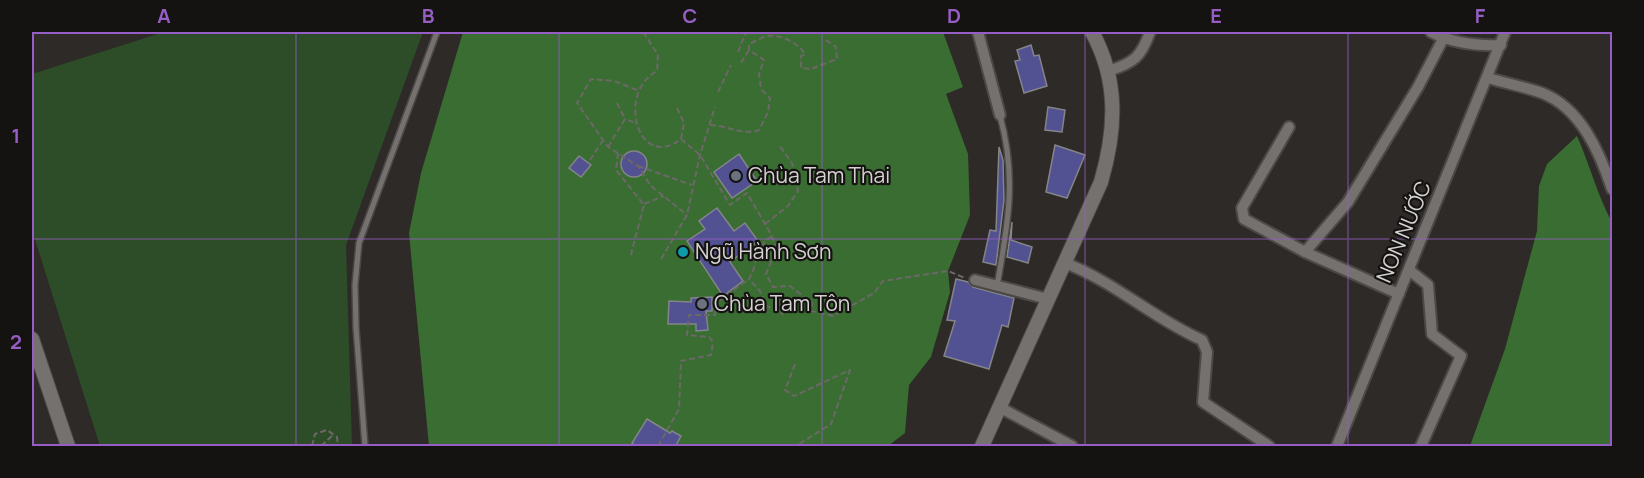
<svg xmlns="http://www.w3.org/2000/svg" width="1644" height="478" font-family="Manrope,sans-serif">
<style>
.green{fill:#2d4d28}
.forest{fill:#3a6d32}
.building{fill:#525192;stroke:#848589;stroke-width:1.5}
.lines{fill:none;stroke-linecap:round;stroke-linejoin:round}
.service-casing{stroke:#4b4846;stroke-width:8}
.minor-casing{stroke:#4b4846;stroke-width:14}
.tertiary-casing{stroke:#4b4846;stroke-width:16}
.path{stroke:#6c6867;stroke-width:2;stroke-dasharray:6 3;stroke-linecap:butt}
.service{stroke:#75716f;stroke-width:5}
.minor{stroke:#75716f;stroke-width:10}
.tertiary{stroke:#75716f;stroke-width:14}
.grid{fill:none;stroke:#965ec4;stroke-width:1.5;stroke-opacity:0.55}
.worship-dot{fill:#6b7280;stroke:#151312;stroke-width:2}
.culture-dot{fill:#0f9aa8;stroke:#151312;stroke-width:2}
.labels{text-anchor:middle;stroke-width:4.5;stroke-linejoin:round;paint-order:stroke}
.poi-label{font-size:21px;fill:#d4d1d0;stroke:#151312;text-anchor:start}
.street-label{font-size:21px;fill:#d4d1d0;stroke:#151312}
.neatline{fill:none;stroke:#965ec4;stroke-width:2}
.grid-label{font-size:20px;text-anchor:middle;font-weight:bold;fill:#965ec4}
</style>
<rect width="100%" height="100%" fill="#2e2a28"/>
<path class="green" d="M164,32H423L346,245L352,446H100L32,230V74Z"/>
<g class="forest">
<path d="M463,32H943L963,87L946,94L968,154L970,215L948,271L950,292L931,357L909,385L905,433L888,446H429L409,233L421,173Z"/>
<path d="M1577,136C1590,165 1597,195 1612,222V446H1470L1505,349L1537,231L1539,186L1547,164Z"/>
</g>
<g class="building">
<path d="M1031,45L1034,56L1039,55L1047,86L1024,93L1015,61L1020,60L1017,50Z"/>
<path d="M1048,107L1065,110L1062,132L1045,130Z"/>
<path d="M1055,145L1085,155L1067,198L1046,192Z"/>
<path d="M999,147L1003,160L1004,200L996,265L983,262L990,230L996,231Z"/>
<circle cx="634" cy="164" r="13"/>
<path d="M739,154L757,181L732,198L714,172Z"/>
<path d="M579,156L591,165L581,177L569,168Z"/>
<path d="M717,208L734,231L745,223L758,241L730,262L743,281L723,296L687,241L705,229L699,221Z"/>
<path d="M1012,222L1011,240L1032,247L1028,263L1007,257Z"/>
<path d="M956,279L968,282L973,287L1014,298L1008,327L1002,325L989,369L944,356L955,321L947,320Z"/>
<path d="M712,297V311H706L708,330L696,331V324H668L669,301L691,302V298Z"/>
<path d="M647,419L670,433L672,431L681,436L675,447H638L632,443Z"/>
</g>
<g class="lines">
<g class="service-casing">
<g id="service">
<path d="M997,286C1008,224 1017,177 1000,116"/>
<path d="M365,446L356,328L355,285L359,243L437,32"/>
</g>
</g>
<g class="minor-casing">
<g id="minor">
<path d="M978,32L1000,115"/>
<path d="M1431,32C1452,43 1477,46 1501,45"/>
<path d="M1108,71C1134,63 1141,57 1150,32"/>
<path d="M1488,78C1505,83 1525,87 1542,93C1581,108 1600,153 1612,189"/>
<path d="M1289,127L1242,208L1244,219L1305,252L1399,294"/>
<path d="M1305,252L1348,202L1418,87L1443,39"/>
<path d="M1065,263C1115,282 1154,319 1202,340L1207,352L1203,402L1269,446"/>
<path d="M1409,270L1428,285L1432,334L1461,356L1421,446"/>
<path d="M975,280L1048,299"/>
<path d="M999,407L1072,446"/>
<path d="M1337,446L1505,32"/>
</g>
</g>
<g class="tertiary-casing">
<g id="tertiary">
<path d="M32,339L68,446"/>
<path d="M982,446L1101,182C1116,130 1119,81 1092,32"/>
</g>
</g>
<g class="path">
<path d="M645,32L644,33L658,55L657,71C616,93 638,172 681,139L684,123L677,108"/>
<path d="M738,52L746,32"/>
<path d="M741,63L749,50"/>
<path d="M637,90L614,81L591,79L577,103L608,147L638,166L651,186L687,215"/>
<path d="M718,92L731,65"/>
<path d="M617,103L625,119"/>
<path d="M710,125C727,125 742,136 759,130L768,112L770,98L761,89L759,74L764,60L749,50V44C755,42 761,37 767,36C780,34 800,43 805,55L801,56V68L811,69L837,59L836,47L826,40"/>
<path d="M681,139L700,155L730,205L747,193L772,236L776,250L766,274L773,287L790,286L812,303L811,311L833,316L874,293L883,281L948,271L965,278"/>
<path d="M608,147L625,119L636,123"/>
<path d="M618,153L616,170L644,205L630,258"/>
<path d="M590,160L603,140"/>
<path d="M638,166L692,185"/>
<path d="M644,204L664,196"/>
<path d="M765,224L788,206L798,191L792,163L779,145"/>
<path d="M772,236C754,247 759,262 749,279L760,291L766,306L780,311L783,315"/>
<path d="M661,259L687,215L700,155L715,107"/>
<path d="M795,364L785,390L794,396L850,370L831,424L796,446"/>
<path d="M312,446L315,434L327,430L337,437L338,446"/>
<path d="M321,446L334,434"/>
<path d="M658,446L679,409L681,361L711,355L713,342L709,337L687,335L689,315H715L716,303L749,279"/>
</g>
<use href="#service" class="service"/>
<use href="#minor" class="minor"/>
<use href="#tertiary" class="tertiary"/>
</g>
<path class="grid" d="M296,32V446M559,32V446M822,32V446M1085,32V446M1348,32V446M32,239H1612"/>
<g class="worship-dot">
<circle cx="736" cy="176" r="6"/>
<circle cx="702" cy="304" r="6"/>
</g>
<circle class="culture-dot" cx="683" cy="252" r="6"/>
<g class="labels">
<g class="poi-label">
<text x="748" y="183">Chùa Tam Thai</text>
<text x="695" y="259">Ngũ Hành Sơn</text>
<text x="714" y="311">Chùa Tam Tôn</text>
</g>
<g class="street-label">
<text transform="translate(1404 232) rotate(-67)" y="7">NON NƯỚC</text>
</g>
</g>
<rect width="1644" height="478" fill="none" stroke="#151312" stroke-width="66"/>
<rect x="33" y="33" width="1578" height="412" class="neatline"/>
<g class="grid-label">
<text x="164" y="23">A</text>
<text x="428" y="23">B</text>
<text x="690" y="23">C</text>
<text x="954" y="23">D</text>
<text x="1216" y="23">E</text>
<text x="1480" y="23">F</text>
<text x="16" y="143">1</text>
<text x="16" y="349">2</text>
</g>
</svg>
